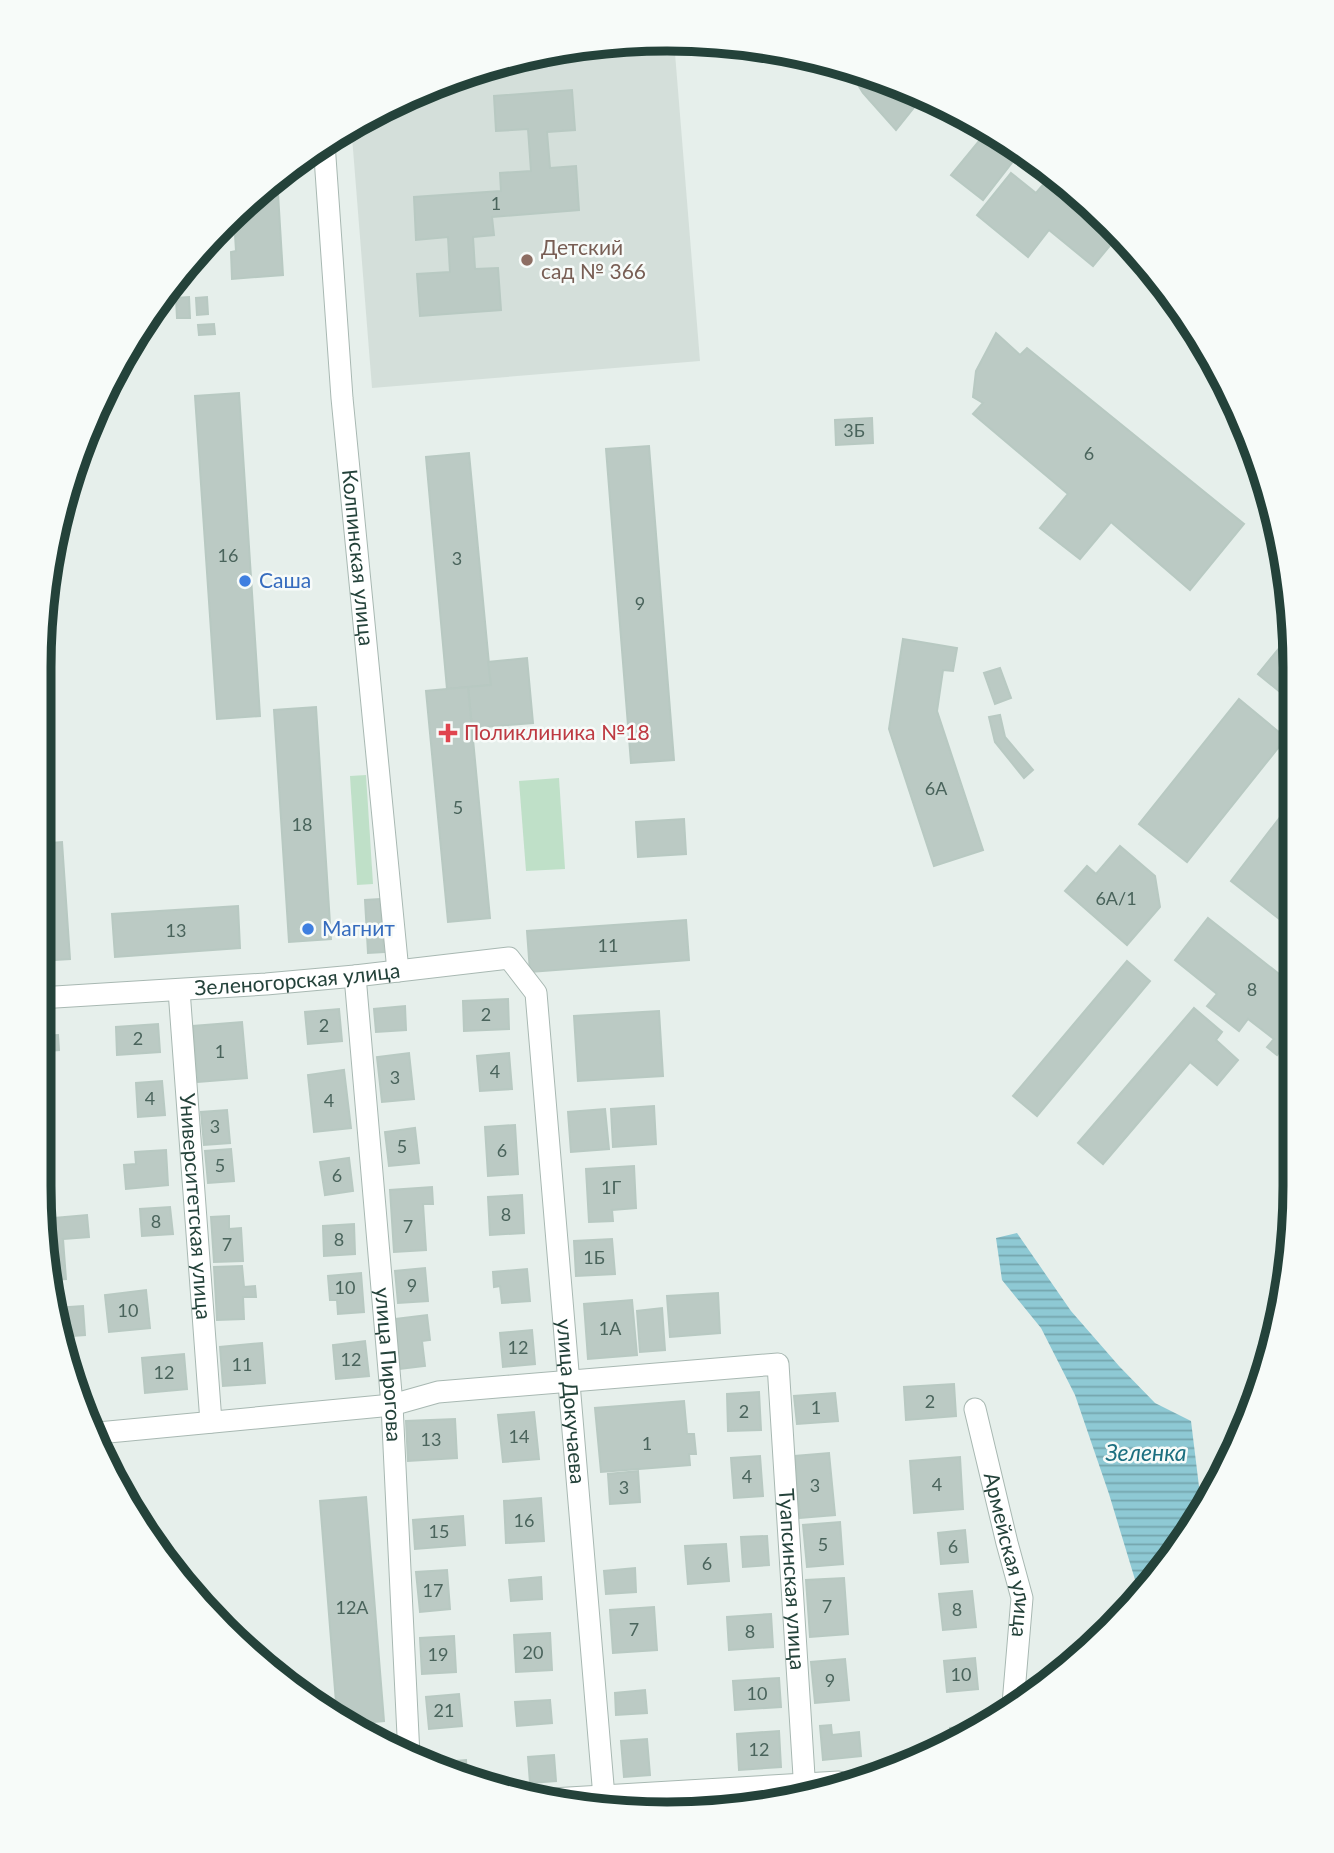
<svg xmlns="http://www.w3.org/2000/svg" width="1334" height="1853" font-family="Lato,sans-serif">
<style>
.built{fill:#d4dfda}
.green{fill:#bfe0c8}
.water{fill:url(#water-rules)}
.building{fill:#bbcac4;stroke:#b8c9c2;stroke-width:2}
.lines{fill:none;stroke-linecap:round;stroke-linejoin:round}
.minor-casing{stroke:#a8b8b2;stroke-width:23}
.minor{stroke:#fff;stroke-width:21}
.education-dot{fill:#8d6e63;stroke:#f7fbf9;stroke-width:2.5}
.shop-dot{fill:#3f7fe0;stroke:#f7fbf9;stroke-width:2.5}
.health-dot{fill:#e0444e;stroke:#f7fbf9;stroke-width:2.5}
.labels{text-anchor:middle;stroke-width:5;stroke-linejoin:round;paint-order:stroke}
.number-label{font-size:18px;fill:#4a645c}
.education-label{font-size:21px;fill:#785e54;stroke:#f7fbf9;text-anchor:start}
.street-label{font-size:21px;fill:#24423a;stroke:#f7fbf9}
.shop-label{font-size:21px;fill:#366cbe;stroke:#f7fbf9;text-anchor:start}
.health-label{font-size:21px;fill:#be3a42;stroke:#f7fbf9;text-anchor:start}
.water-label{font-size:23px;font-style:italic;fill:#1c6f80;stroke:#f7fbf9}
.rim{fill:none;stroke:#24423a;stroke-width:9}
</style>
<defs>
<pattern id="water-rules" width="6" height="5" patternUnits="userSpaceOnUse" patternTransform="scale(1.75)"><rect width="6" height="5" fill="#8ec9d4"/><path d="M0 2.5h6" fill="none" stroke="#74a5ad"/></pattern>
</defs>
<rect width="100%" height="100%" fill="#e6efeb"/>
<path class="built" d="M674,41L700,361L372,388L351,124L465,72L585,44Z"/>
<g class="green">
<path d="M366,775L373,884L357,885L350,776Z"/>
<path d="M559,778L565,869L526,871L519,781Z"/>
</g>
<path class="water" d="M1017,1233L1071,1311L1119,1366L1155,1403L1191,1421L1202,1511L1165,1569L1140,1596L1109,1494L1075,1395L1041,1328L1002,1280L996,1238Z"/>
<g class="building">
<path d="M847,67L924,95L896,130L863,93Z"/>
<path d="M572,90L575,130L547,132L550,168L576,166L579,210L492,217L494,235L473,237L475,269L498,268L501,310L420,316L417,274L450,272L448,237L416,240L414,197L501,191L500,173L531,171L528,129L496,131L494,96Z"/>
<path d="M988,130L1021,151L983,200L951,175Z"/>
<path d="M1011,173L1036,193L1048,179L1118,236L1093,266L1049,230L1028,257L977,215Z"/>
<path d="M277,177L283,275L232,279L231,252L236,251L234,217L253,194Z"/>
<path d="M189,297L190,318H177L176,298Z"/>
<path d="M207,297L208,314L197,315L196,298Z"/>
<path d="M214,324L215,334L199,335L198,325Z"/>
<path d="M996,333L1020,355L1027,348L1244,524L1190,590L1111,522L1080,559L1040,528L1068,494L973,414L983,403L973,397L976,371Z"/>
<path d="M239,393L260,716L217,719L195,396Z"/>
<path d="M872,418L873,443L836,445L835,420Z"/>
<path d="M649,446L674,760L631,763L606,449Z"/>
<path d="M469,453L491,685L447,689L426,457Z"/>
<path d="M43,623L49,725L39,726V667Z"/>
<path d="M1290,635L1291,701L1258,674Z"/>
<path d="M903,639L957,648L953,671L943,670L937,711L983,850L934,866L889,729Z"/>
<path d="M527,658L533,723L472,728L468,687L491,685L488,662Z"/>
<path d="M1000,668L1011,698L995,704L984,673Z"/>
<path d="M468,687L490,918L448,922L426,691Z"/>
<path d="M1239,699L1286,738L1187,862L1139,824Z"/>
<path d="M316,707L331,939L289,942L274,710Z"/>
<path d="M1000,715L1005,737L1033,770L1024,778L995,742L989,717Z"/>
<path d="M1291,803L1292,929L1231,881Z"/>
<path d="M684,819L686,854L638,857L636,822Z"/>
<path d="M62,842L70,959L39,961V844Z"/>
<path d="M1120,846L1155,876L1160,907L1127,945L1065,891L1087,866L1096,874Z"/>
<path d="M380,899L384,952L368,953L365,900Z"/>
<path d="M238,906L240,948L115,957L112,914Z"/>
<path d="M1208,918L1293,985V1052L1284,1046L1277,1055L1267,1047L1274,1039L1248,1019L1239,1031L1207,1006L1217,994L1175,960Z"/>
<path d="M686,920L689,960L530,972L527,931Z"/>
<path d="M1127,961L1150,981L1037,1116L1013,1096Z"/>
<path d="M508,999L509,1029L464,1031L463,1001Z"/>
<path d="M405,1006L406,1030L376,1032L374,1009Z"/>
<path d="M1194,1008L1222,1032L1216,1040L1238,1060L1217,1085L1190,1062L1103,1164L1078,1143Z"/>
<path d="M339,1009L342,1041L308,1044L305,1012Z"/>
<path d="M659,1011L663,1076L578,1081L574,1016Z"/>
<path d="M242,1022L247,1078L198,1082L193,1026Z"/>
<path d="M158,1024L160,1052L117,1055L116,1027Z"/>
<path d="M58,1035L59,1050L48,1051L50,1085L39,1086V1036Z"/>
<path d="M409,1053L414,1099L382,1102L377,1057Z"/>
<path d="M509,1053L512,1089L480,1091L477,1056Z"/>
<path d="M344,1070L351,1128L314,1132L308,1075Z"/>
<path d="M162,1081L165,1115L138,1117L136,1083Z"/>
<path d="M654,1106L656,1144L613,1147L611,1109Z"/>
<path d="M605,1109L609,1149L571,1152L568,1112Z"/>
<path d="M227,1110L230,1143L204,1145L201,1112Z"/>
<path d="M46,1123L48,1152H39V1124Z"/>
<path d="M515,1125L518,1174L488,1176L485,1127Z"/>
<path d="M415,1128L419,1163L389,1166L385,1132Z"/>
<path d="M231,1149L234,1181L208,1183L205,1151Z"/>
<path d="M166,1150L168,1185L126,1189L124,1165L136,1164L135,1152Z"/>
<path d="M349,1158L353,1191L325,1195L320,1162Z"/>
<path d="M634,1166L636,1208L612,1210L613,1221L589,1222L586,1169Z"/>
<path d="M53,1180L55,1210L42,1211L39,1181Z"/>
<path d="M432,1187L433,1204H423L426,1250L394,1252L390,1190Z"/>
<path d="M522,1195L524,1233L490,1235L488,1197Z"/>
<path d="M170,1207L173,1234L142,1236L140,1209Z"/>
<path d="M87,1215L89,1237L63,1239L66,1279L51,1280L43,1219Z"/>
<path d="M229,1216V1229L241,1228L243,1261L214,1262L211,1217Z"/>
<path d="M354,1224L355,1254L324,1256L323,1226Z"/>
<path d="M612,1239L615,1274L576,1276L574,1241Z"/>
<path d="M242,1266L244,1287L255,1286L256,1297H243L244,1319L217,1320L214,1267Z"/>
<path d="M425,1268L428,1301L398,1303L395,1271Z"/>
<path d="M527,1269L530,1301L502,1303L500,1286L494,1287L493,1272Z"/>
<path d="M361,1273L364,1312L338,1314L337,1300H330L328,1276Z"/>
<path d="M146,1290L150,1328L109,1332L105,1295Z"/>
<path d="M718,1293L720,1333L670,1337L667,1296Z"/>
<path d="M632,1300L637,1355L588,1359L584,1304Z"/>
<path d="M83,1306L85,1335L58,1337L55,1308Z"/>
<path d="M662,1308L665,1350L640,1352L637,1311Z"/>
<path d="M427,1315L430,1340L422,1341L425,1366L400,1369L394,1319Z"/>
<path d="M532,1330L535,1364L503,1367L500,1333Z"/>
<path d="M365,1341L369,1376L336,1379L333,1345Z"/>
<path d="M262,1343L265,1383L223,1386L220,1347Z"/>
<path d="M184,1354L187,1389L145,1393L142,1358Z"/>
<path d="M68,1366H74L75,1382Z"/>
<path d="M954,1384L956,1416L906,1420L904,1387Z"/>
<path d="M759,1392L761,1430L728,1431L727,1394Z"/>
<path d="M835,1393L838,1421L797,1424L794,1396Z"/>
<path d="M684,1401L687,1434H694L696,1454H689L690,1465L601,1472L595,1408Z"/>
<path d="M534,1412L539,1459L503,1462L498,1415Z"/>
<path d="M455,1419L457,1458L408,1461L406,1421Z"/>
<path d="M829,1453L835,1515L800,1518L795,1456Z"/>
<path d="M760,1456L763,1496L734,1498L731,1458Z"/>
<path d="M960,1457L963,1509L914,1513L910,1461Z"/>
<path d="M638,1471L640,1502L610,1504L608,1474Z"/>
<path d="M366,1497L384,1721L350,1724L337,1715L320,1501Z"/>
<path d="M541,1498L544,1541L506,1543L504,1501Z"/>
<path d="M463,1516L465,1545L415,1549L413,1520Z"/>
<path d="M840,1522L843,1564L807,1567L803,1525Z"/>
<path d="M965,1530L968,1562L941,1564L938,1533Z"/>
<path d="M767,1536L769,1565L743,1567L741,1537Z"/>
<path d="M726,1544L729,1581L688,1584L685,1546Z"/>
<path d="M635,1568L636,1592L606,1594L604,1571Z"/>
<path d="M447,1570L450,1609L420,1612L416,1572Z"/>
<path d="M541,1577L542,1599L511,1601L509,1580Z"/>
<path d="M844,1578L848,1634L810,1637L806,1580Z"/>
<path d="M972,1591L976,1627L943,1630L939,1594Z"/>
<path d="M654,1607L657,1650L613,1653L610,1610Z"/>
<path d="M771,1614L773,1647L729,1650L727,1617Z"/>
<path d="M550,1633L552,1670L516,1672L514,1635Z"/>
<path d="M454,1636L456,1672L422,1674L420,1638Z"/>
<path d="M975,1658L978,1689L947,1692L944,1661Z"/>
<path d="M845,1659L849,1700L815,1703L811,1662Z"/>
<path d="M779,1678L781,1707L735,1710L733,1681Z"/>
<path d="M645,1690L647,1713L616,1715L615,1693Z"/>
<path d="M459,1694L462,1726L429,1729L426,1697Z"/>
<path d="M550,1700L552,1723L517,1726L515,1702Z"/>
<path d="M831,1725L832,1735L859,1732L861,1756L823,1760L820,1726Z"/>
<path d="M982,1725L952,1745L950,1728Z"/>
<path d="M779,1731L781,1767L739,1770L737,1734Z"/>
<path d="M647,1739L650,1775L624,1777L621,1741Z"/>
<path d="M554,1755L556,1781L530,1783L528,1757Z"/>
<path d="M466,1760L467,1774L432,1763Z"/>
</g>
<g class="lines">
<g class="minor-casing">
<g id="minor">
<path id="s1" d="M324,143L342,398L398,971"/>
<path id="s2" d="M355,976L392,1405L409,1756"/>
<path id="s3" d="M179,990L211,1422"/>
<path id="s4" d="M39,998L266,984L355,976L509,958L536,993L605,1809"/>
<path id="s5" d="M975,1409L1007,1543L1022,1598L1013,1704"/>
<path id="s6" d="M98,1433L392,1405L438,1392L778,1364L805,1792"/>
<path d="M552,1799L839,1782"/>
</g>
</g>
<use href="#minor" class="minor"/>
</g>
<circle class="education-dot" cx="527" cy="260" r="7"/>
<g class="shop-dot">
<circle cx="245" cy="581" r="7"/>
<circle cx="308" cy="929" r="7"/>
</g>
<path class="health-dot" d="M444.5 722.5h7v7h7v7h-7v7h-7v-7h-7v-7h7z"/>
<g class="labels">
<g class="number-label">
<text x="496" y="210">1</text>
<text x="854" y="437">3Б</text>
<text x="1089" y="460">6</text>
<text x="228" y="562">16</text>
<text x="457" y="565">3</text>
<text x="640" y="610">9</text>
<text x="936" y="795">6А</text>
<text x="458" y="814">5</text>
<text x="302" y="831">18</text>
<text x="1116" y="905">6А/1</text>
<text x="176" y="937">13</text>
<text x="608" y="952">11</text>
<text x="1252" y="996">8</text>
<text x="486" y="1021">2</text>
<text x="324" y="1032">2</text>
<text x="138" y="1045">2</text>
<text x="220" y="1058">1</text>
<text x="495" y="1078">4</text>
<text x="395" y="1084">3</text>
<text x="150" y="1105">4</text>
<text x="329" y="1107">4</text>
<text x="215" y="1133">3</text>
<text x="402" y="1153">5</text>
<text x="502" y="1157">6</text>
<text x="220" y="1172">5</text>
<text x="337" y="1182">6</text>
<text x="611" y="1194">1Г</text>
<text x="506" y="1221">8</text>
<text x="156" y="1228">8</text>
<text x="408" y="1233">7</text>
<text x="339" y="1246">8</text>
<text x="227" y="1251">7</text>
<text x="594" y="1264">1Б</text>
<text x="412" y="1292">9</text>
<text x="345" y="1294">10</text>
<text x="128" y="1317">10</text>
<text x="610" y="1335">1А</text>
<text x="518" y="1354">12</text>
<text x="351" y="1366">12</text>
<text x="242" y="1371">11</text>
<text x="164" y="1379">12</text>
<text x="930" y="1408">2</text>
<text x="816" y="1414">1</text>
<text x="744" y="1418">2</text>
<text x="519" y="1443">14</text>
<text x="431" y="1446">13</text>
<text x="647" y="1450">1</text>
<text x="747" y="1483">4</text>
<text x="937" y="1491">4</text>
<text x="815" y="1492">3</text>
<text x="624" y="1494">3</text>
<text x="524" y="1527">16</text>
<text x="439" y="1538">15</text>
<text x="823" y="1551">5</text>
<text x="953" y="1553">6</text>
<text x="707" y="1570">6</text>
<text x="433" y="1597">17</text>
<text x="827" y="1613">7</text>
<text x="352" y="1614">12А</text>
<text x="957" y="1616">8</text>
<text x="634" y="1636">7</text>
<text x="750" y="1638">8</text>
<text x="533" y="1659">20</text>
<text x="438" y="1661">19</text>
<text x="961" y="1681">10</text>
<text x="830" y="1687">9</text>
<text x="757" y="1700">10</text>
<text x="444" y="1717">21</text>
<text x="759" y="1756">12</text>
</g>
<g class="education-label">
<text x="541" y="255">Детский<tspan x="541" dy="24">сад № 366</tspan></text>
</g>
<g class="street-label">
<text dy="7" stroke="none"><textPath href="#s1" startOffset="416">Колпинская улица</textPath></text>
<text dy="7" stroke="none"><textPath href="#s4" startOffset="259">Зеленогорская улица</textPath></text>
<text dy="7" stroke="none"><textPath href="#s3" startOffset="217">Университетская улица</textPath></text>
<text dy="7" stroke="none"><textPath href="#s2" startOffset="390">улица Пирогова</textPath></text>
<text dy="7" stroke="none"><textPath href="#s4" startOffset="926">улица Докучаева</textPath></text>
<text dy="7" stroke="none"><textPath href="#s5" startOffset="150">Армейская улица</textPath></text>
<text dy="7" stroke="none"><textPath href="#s6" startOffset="900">Туапсинская улица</textPath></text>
</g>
<g class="shop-label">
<text x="259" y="588">Саша</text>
<text x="322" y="936">Магнит</text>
</g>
<g class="health-label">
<text x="464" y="740">Поликлиника №18</text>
</g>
<g class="water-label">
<text x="1146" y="1461">Зеленка</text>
</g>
</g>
<path d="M0 0H1334V1853H0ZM667 51H667A616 616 0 0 1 1283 667V1186A616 616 0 0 1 667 1802H667A616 616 0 0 1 51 1186V667A616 616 0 0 1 667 51Z" fill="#f7fbf9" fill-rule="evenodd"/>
<path class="rim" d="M667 51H667A616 616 0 0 1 1283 667V1186A616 616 0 0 1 667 1802H667A616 616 0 0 1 51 1186V667A616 616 0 0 1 667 51Z"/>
</svg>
